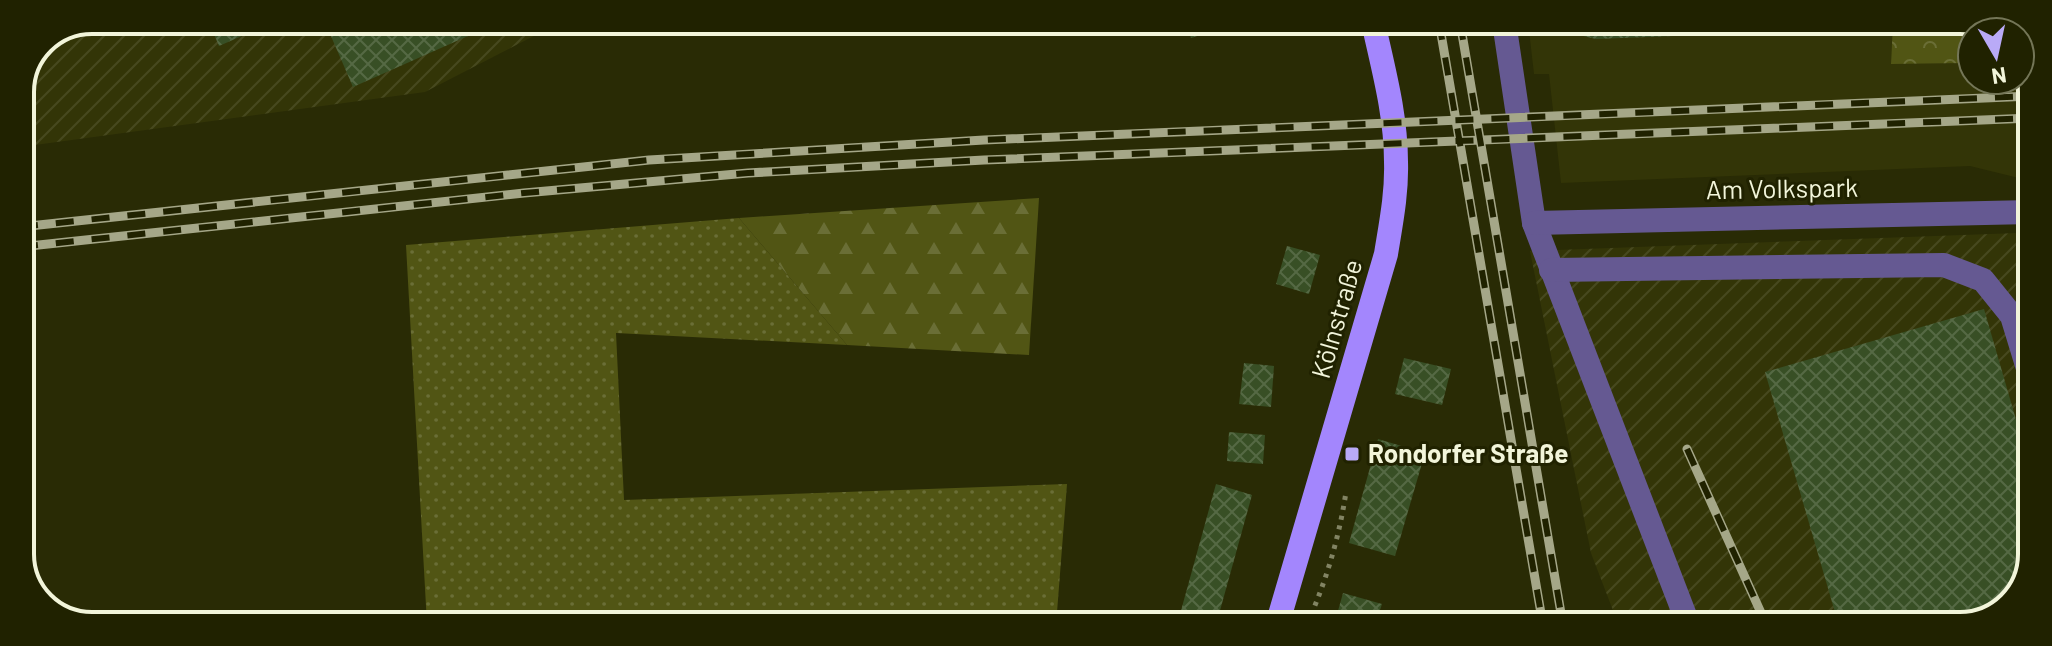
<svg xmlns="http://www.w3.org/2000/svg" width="2052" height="646" font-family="Barlow,sans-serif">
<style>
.built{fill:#333507}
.industrial{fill:url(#industrial-furrows)}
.grass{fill:url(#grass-dots)}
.forest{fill:url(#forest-firs)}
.park{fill:url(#park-crowns)}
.building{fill:url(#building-cross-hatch)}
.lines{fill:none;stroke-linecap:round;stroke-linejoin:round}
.path{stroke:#828463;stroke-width:5;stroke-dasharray:4 6;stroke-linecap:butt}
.minor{stroke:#655992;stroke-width:24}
.major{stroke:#a386fd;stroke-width:24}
.rail-casing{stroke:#a5a788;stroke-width:9}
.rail{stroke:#202200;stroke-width:6;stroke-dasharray:18;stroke-linecap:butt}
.poi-dot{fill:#b9aaf7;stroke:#202200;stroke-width:3}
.labels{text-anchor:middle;stroke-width:6;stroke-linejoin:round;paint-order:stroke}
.street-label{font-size:26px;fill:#f2f5da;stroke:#202200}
.poi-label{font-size:26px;font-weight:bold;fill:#f2f5da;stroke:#202200;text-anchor:start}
.rim{fill:none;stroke:#f2f5da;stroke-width:4}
</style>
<defs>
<pattern id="industrial-furrows" width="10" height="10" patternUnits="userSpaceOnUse" patternTransform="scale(2)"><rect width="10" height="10" fill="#333507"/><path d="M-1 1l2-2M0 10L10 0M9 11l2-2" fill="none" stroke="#47491f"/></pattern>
<pattern id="grass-dots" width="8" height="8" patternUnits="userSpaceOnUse" patternTransform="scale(2)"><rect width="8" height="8" fill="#515514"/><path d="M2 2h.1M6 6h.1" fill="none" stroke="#6a6e36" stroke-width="1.8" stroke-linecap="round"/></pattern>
<pattern id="forest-firs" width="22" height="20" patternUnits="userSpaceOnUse" patternTransform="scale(2)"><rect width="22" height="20" fill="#515514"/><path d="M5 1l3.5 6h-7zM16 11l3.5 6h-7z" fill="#6a6e36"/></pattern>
<pattern id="park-crowns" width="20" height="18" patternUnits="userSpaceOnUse" patternTransform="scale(2)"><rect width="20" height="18" fill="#515514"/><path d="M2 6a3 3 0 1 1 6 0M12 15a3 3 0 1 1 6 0" fill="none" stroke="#6a6e36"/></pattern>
<pattern id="building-cross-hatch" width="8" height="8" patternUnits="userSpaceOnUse" patternTransform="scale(2)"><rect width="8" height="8" fill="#384f25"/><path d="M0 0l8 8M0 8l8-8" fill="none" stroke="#556944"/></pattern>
</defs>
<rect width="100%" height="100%" fill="#292b05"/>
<path class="built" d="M1528,22H1893L1891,64L1972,63V80H2020L2022,63L2032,87L2031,181L1970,166L1561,183L1549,74H1534Z"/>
<g class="industrial">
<path d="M92,20L563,21L425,92L20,147V91L41,41Z"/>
<path d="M2018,233L2031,236L2029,573L2004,611L1961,626H1619L1591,553L1530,251Z"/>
</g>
<path class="grass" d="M739,218L847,345L616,333L624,500L1067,484L1056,625L427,624L406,245Z"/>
<path class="forest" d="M1039,198L1029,355L847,345L739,218Z"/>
<path class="park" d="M1893,22L1979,23L1994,32H1972V63L1891,64Z"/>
<g class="building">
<path d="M208,20H278L219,46Z"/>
<path d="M324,20L472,21L477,32L353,87Z"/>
<path d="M1186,21L1233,22L1234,24L1191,38Z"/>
<path d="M1552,22H1891L1890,28L1596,39L1558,30Z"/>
<path d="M1287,246L1320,255L1309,294L1276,284Z"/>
<path d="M1984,309L2030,468L2029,573L2004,611L1961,626H1839L1765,372Z"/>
<path d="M1404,358L1451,369L1442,405L1395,394Z"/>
<path d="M1244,363L1274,366L1271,407L1239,404Z"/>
<path d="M1229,432L1265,435L1263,464L1227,461Z"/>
<path d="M1378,439L1425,453L1395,556L1349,543Z"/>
<path d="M1216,484L1252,495L1216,625H1177Z"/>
<path d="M1343,593L1382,604L1375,625H1334Z"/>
</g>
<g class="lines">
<g class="path">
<path d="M1279,22L1280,29L1303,33L1305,22"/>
<path d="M1307,624C1326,582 1339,538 1346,492"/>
</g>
<g class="minor">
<path d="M1504,22L1534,223L1689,626"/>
<path d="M1534,223L2031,212"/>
<path d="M1551,270L1944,265L1983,280L2012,316L2030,375"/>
</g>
<path class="major" d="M1277,625L1386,254C1391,223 1397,193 1396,162C1396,114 1383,68 1373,22"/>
<g class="rail-casing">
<g id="rail">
<path d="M1439,22L1543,625"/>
<path d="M1460,22L1563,625"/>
<path d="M20,227L649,160L984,140L2032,96"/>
<path d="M20,247L524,193L748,173L984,160L2032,118"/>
<path d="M1687,449L1767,626"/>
</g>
</g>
<use href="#rail" class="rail"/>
</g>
<rect class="poi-dot" x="1344" y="446" width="16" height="16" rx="4"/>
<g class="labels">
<g class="street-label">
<text transform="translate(1782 189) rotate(-1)" y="9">Am Volkspark</text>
<text transform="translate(1337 319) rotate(-74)" y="9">Kölnstraße</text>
</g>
<g class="poi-label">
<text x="1368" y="463">Rondorfer Straße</text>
</g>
</g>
<path d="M0 0H2052V646H0ZM92 34H1960A58 58 0 0 1 2018 92V554A58 58 0 0 1 1960 612H92A58 58 0 0 1 34 554V92A58 58 0 0 1 92 34Z" fill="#202200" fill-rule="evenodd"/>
<path class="rim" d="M92 34H1960A58 58 0 0 1 2018 92V554A58 58 0 0 1 1960 612H92A58 58 0 0 1 34 554V92A58 58 0 0 1 92 34Z"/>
<g transform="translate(1996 56) rotate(171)"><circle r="38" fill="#202200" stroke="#747657" stroke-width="2"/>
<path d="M0-6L14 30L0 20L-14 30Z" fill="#b9aaf7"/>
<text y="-12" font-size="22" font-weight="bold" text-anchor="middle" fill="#f2f5da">N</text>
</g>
</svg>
